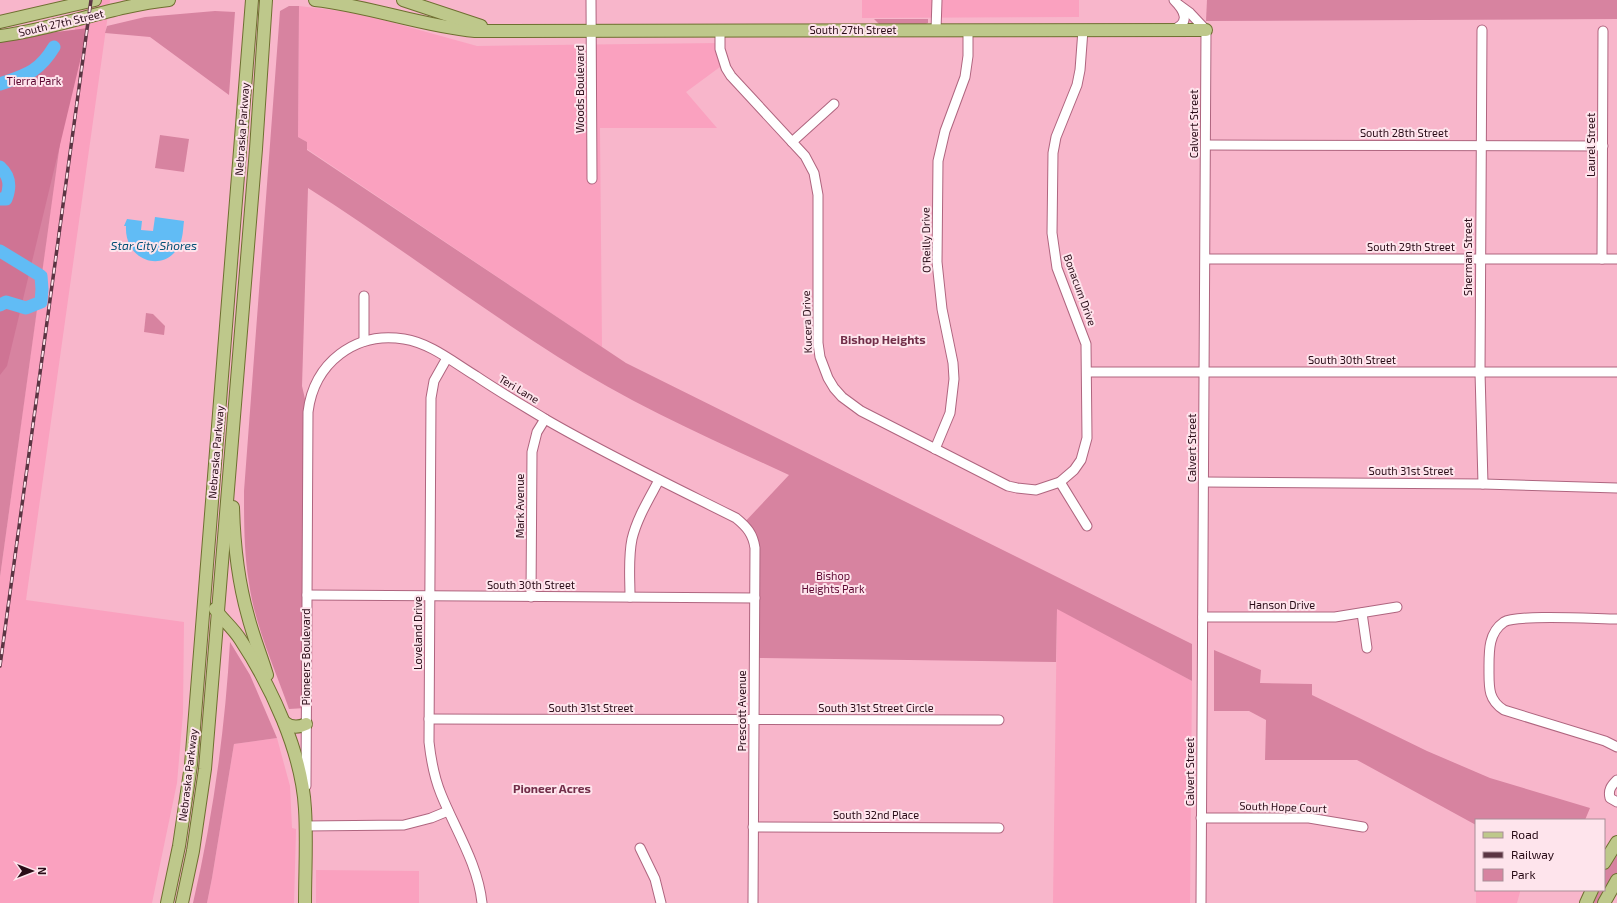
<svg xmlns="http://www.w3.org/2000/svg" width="1617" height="903" font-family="'Exo 2',sans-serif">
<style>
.built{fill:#faa1bf}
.green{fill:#d783a0}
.forest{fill:#cf7494}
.water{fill:#61bcf5}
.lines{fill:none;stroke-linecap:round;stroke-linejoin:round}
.river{stroke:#61bcf5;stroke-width:13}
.minor-casing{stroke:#af657f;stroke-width:11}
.major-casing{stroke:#6e6f30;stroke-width:14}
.minor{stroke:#fff;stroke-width:9}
.major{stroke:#bec88b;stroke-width:12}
.rail-casing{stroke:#5b3543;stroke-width:3.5}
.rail{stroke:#fee4ec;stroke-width:2;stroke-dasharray:6;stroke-linecap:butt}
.labels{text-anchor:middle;stroke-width:4;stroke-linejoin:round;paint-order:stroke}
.street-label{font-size:11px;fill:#290c17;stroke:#fee4ec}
.park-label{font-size:11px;fill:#5c0731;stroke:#fee4ec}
.water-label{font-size:12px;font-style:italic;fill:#035075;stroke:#fee4ec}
.neighbourhood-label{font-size:12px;font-weight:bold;fill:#712d48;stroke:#fee4ec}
</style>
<rect width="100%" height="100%" fill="#f8b6cb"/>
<g class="built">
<path d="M79,0H110L26,600L184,622L183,713L177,783L152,903H0V577Z"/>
<path d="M862,0H1079V17L862,18Z"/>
<path d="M299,6L358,13L477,46L720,43L724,64L686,92L717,128H600L602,347L307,149V142L298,137Z"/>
<path d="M1057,608L1192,681L1190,903H1053Z"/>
<path d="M277,738L290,786L292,828L296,829L294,903H207L212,878L234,744Z"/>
<path d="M316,870L419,871V903H316Z"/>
<path d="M1476,890H1520V892L1517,903H1476Z"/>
</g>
<g class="green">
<path d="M1207,0H1617V19L1206,21Z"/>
<path d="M289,6H299L298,137L307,142V150L626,363L1192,644V681L1057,609L1056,662L755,658V548L743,524L789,475C711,439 631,404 558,357C473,303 393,242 308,188L302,386L308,412L306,708L289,709C275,669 255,626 249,583C244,553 244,522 244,491L280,11Z"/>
<path d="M215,11L235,12L229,95L150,37L105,33L107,26L145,17Z"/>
<path d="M874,19H928V23L923,25H880Z"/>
<path d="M75,35L0,577V53Z"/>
<path d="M160,135L189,139L184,172L155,168Z"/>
<path d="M146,313L153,314L165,326L164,335L144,332Z"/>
<path d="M230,642L250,675L277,738L234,744L212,878L207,903H193C213,817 225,730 230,642Z"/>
<path d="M1214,650L1261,670L1260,683L1312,684V695L1427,751L1490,778L1590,808L1585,820H1476V825L1357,760H1265L1266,720L1249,711H1214Z"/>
<path d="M1617,842V880L1604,903H1586L1592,890H1604V863Z"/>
</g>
<path class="forest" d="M88,28L7,366L0,375V39Z"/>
<path class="water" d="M155,217L184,221C183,229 183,239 179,246C164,274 124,261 126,226H124L127,219L142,221L141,230L153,231Z"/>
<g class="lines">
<g class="river">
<path d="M0,84C26,75 39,72 54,47"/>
<path d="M0,167C10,176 11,186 6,199H0"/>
<path d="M0,251L41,276L42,289L41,302L26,308L6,302L0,305"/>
</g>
<g class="minor-casing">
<g id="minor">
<path d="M591,0L592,179"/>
<path d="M1179,5L1190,13L1206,30L1201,903"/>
<path d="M936,30L937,0"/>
<path d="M1172,30C1191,23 1185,11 1174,0"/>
<path d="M1482,30L1480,372L1483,484"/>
<path d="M720,31V49L726,68L731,76L805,156L814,173L818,195V343L820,357L828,378L834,388L842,397L861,411L1008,486L1017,488L1036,490L1060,482L1074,470L1081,460L1087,438L1086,344L1057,268L1052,233L1053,153L1056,137L1077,85L1080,70L1083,30"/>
<path d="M792,142L834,104"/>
<path d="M1206,145L1603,146"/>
<path d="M1206,259H1617"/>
<path d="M1602,259L1603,31"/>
<path d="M364,296V341"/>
<path d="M447,358L434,381L431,398L429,742C431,760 434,777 441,794C455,829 478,864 482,903"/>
<path d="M1088,372H1617"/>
<path d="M935,449L950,413L954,379L953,363L942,309L937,262L938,161L945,131L965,77L968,56V30"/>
<path d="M1060,482L1087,526"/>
<path d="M1204,482L1483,484L1617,488"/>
<path d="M307,595L755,598"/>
<path d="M531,597L532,452L537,432L545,419"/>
<path d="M630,597C630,578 628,558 632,539C637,518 649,499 659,480"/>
<path d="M1362,613L1367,648"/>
<path d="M1203,617H1335L1397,607"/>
<path d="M1617,619C1597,619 1517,614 1504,622C1488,633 1489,652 1489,670C1489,687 1488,700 1504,710L1605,741L1617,747"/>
<path d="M429,719L999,720"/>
<path d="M1617,780C1611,786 1608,790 1610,798L1617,802"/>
<path d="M306,786L308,412C314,363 355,331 404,339C430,343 453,362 476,376C498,391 522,405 545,419C607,455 672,486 736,518C747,527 753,534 755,548L753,903"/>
<path d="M1201,818H1309L1363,827"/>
<path d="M305,826L404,825L431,818L448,811"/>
<path d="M753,827L999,828"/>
<path d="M640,848L655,879L661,903"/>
</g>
</g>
<g class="major-casing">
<g id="major">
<path d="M315,0C370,6 421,26 475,31L1206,30"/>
<path d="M403,0L481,26"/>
<path d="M0,22L95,0"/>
<path d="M0,36C57,29 112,6 169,0"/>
<path d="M233,507C234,544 238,581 248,616C253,636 261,655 267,675"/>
<path d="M215,609C223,620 233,628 240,639C271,686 302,752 305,809C307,840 305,872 305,903"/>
<path d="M284,722C291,728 298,728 306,724"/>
<path d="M1604,863L1617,842"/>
<path d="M167,903L179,846L191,765L252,0"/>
<path d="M182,903L193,851L205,769L256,149L266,0"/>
<path d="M1586,903L1592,890"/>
<path d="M1604,903L1617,880"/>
</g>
</g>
<use href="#minor" class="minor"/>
<use href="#major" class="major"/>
<g class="rail-casing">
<path id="rail" d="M0,666L91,0"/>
</g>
<use href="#rail" class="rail"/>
</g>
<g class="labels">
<g class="street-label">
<text transform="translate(61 23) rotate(-13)" y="4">South 27th Street</text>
<text x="853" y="34">South 27th Street</text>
<text transform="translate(580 89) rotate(-90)" y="4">Woods Boulevard</text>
<text transform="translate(1194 124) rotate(-90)" y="4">Calvert Street</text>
<text transform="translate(242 129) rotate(-86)" y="4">Nebraska Parkway</text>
<text x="1404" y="137">South 28th Street</text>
<text transform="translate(1591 145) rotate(-90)" y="4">Laurel Street</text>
<text transform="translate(926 240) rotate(-91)" y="4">O'Reilly Drive</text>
<text x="1411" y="251">South 29th Street</text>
<text transform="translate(1468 257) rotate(-90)" y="4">Sherman Street</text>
<text transform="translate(1080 290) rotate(70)" y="4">Bonacum Drive</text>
<text transform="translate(807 322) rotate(-92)" y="4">Kucera Drive</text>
<text x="1352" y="364">South 30th Street</text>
<text transform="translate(519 389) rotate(31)" y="4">Teri Lane</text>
<text transform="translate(1192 448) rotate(-90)" y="4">Calvert Street</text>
<text transform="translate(216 452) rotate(-85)" y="4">Nebraska Parkway</text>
<text x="1411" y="475">South 31st Street</text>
<text transform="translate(520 506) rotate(-90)" y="4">Mark Avenue</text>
<text x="531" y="589">South 30th Street</text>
<text x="1282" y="609">Hanson Drive</text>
<text transform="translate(418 633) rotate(-90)" y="4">Loveland Drive</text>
<text transform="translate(306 657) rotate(-90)" y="4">Pioneers Boulevard</text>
<text x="591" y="712">South 31st Street</text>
<text x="876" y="712">South 31st Street Circle</text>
<text transform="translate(742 711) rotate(-90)" y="4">Prescott Avenue</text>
<text transform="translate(1190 772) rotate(-90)" y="4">Calvert Street</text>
<text transform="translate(188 775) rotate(-83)" y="4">Nebraska Parkway</text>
<text transform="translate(1283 807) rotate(2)" y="4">South Hope Court</text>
<text x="876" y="819">South 32nd Place</text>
</g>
<g class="park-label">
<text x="34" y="85">Tierra Park</text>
<text x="833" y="580">Bishop<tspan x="833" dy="13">Heights Park</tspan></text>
</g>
<g class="water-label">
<text x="154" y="250">Star City Shores</text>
</g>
<g class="neighbourhood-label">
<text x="883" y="344">Bishop Heights</text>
<text x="552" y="793">Pioneer Acres</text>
</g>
</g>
<rect x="1475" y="819" width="130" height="72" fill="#fee4ec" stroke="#a98e97"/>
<rect x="1483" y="832" width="20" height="6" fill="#bec88b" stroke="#a98e97"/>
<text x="1511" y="839" font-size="12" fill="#290c17">Road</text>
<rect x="1483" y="852" width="20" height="6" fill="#5b3543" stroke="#a98e97"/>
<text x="1511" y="859" font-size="12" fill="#290c17">Railway</text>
<rect x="1483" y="869" width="20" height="12" fill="#d783a0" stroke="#a98e97"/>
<text x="1511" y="879" font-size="12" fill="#290c17">Park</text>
<g transform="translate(32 871) rotate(90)" stroke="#fee4ec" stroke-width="3" paint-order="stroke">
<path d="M0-3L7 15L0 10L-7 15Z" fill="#290c17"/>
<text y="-6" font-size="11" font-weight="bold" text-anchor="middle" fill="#290c17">N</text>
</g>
</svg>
